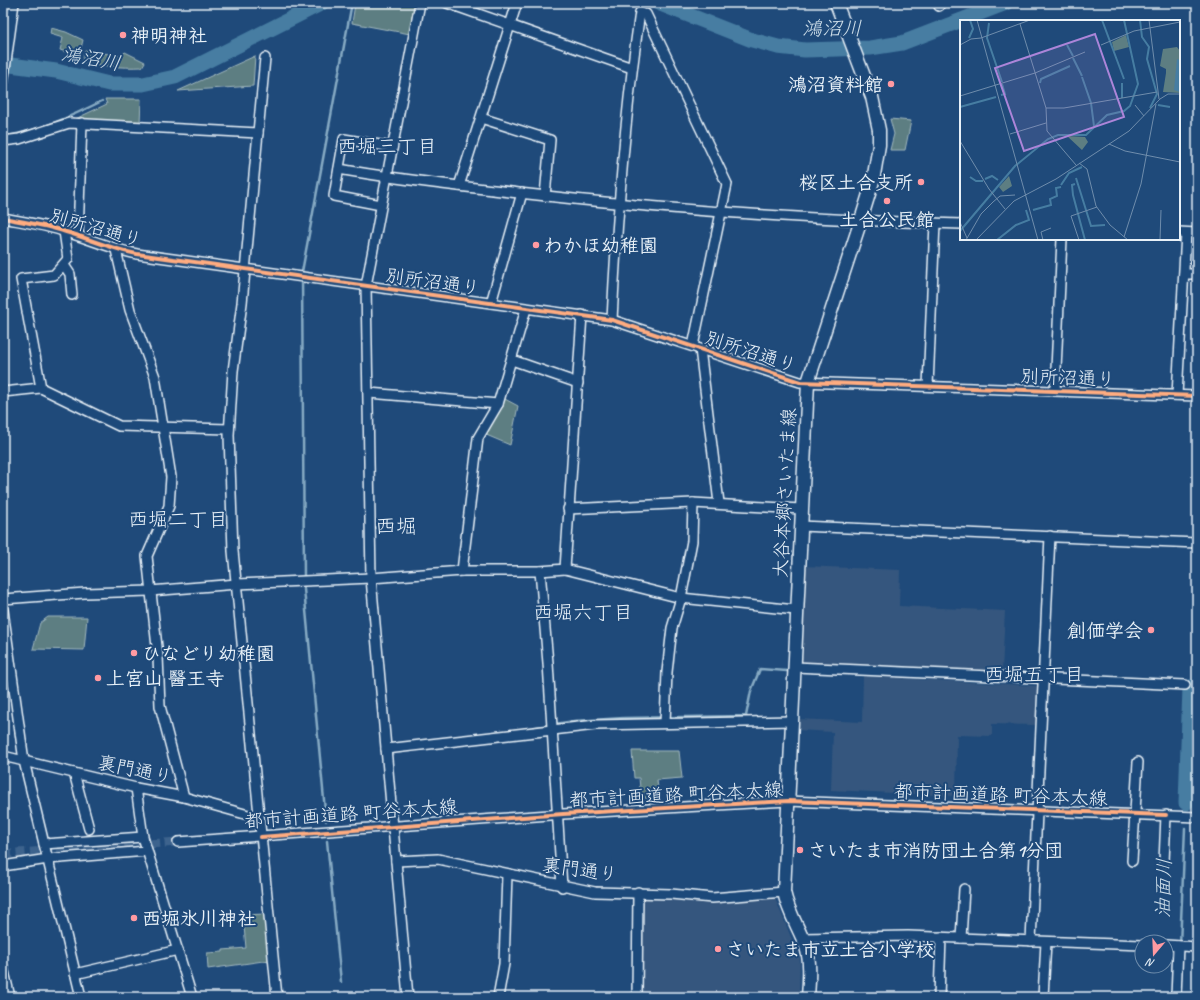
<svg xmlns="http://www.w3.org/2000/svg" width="1200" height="1000" font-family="Caveat,'Klee One',sans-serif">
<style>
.built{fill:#35577e}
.green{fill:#5d7e82;stroke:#a2b8bd}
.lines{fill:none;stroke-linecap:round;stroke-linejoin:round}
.stream{stroke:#87abc4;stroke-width:2.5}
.river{stroke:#467da2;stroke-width:15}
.minor-tunnel{stroke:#3d638d;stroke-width:9;stroke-dasharray:9 4.5;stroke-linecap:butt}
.minor-casing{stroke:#e8f1f8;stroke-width:12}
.major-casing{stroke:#e8f1f8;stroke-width:15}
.minor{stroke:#1f4a7a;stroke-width:9}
.major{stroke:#1f4a7a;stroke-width:12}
.cycleway-casing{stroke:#1f4a7a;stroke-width:6}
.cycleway{stroke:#ffac80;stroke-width:4}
.poi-dot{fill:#ff9aa2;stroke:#1f4a7a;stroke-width:1.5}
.labels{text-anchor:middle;stroke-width:4;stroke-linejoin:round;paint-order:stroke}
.poi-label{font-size:19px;font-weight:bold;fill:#e8f1f8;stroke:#1f4a7a;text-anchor:start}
.street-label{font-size:19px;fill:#e8f1f8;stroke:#1f4a7a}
.water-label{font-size:20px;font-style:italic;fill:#d0e0eb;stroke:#1f4a7a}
.neighbourhood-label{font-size:20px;fill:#e8f1f8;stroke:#1f4a7a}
.quarter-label{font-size:21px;fill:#e8f1f8;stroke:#1f4a7a}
.inset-river{fill:none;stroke:#467da2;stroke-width:2}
.inset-road{fill:none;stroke:#6f8dac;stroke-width:1}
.view{fill:#ac85d9;fill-opacity:0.15;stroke:#ac85d9;stroke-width:2}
.inset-edge{fill:none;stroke:#e8f1f8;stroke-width:2}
</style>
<rect width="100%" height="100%" fill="#1f4a7a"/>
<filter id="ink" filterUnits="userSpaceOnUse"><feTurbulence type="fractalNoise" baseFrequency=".025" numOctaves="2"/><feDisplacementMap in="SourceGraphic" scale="8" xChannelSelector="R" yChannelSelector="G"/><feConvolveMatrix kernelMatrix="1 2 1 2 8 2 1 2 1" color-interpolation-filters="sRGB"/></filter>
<g filter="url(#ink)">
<g class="built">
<path d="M802,566L900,570L899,606L1005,611L1002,671L798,662Z"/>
<path d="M863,676L1039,686L1037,725L992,724V736L957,735L956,796L831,790L833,732L797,730V719L862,722Z"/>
<path d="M774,896L800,959L799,997H639L640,898L711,902Z"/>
</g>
<g class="green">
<path d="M358,3H416L410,34L352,23L355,4Z"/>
<path d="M51,28L66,32L83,40L79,56L60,50L63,38L50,34Z"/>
<path d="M85,50L121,56L125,52L145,62L142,67C121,68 102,66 82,62Z"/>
<path d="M255,56L253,86L178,91Z"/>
<path d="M105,99H141L140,123L71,121L107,104Z"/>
<path d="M890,119L911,121L905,150H890L894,134Z"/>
<path d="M503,398L518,406L510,445L484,434Z"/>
<path d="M48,617H87L84,650L33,649L40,623Z"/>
<path d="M632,751H679L682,778L657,780L659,798H641L639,778H634Z"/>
<path d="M265,914L270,960L208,969L207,953L223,952V950L246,948L243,915Z"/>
</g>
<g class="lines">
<g class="stream">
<path d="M7,136C41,130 72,116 102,101"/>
<path d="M304,579L302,272L351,8"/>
<path d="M304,589L326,821"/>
<path d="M1186,690H1190"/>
<path d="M517,730L574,721L624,718L746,716L751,691L760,669L787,671"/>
<path d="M327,841L341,982"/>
<path d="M1180,945L1185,828"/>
</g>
<g class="river">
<path d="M658,3L752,40L778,47L805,50L870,48L902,43L1006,3"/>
<path d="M3,64L56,71L109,84H143L175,77L322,3"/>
<path d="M1186,803L1190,687H1197"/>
</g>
<path class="minor-tunnel" d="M3,854L178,842"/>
<g class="minor-casing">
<g id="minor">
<path d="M447,3L632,68"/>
<path d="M939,6L940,3"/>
<path d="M646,14L727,184L693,346"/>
<path d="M265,58L242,303L233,371L229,435L233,551L277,997"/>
<path d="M3,84L14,3"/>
<path d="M481,118L550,140L545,196"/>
<path d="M3,141L19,139L69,123L258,133"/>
<path d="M339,169C399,180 459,186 519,193C666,210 814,220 961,224"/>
<path d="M459,186L517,3"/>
<path d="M381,205L334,196L344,139L392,147"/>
<path d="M3,218C24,222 46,225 66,232C90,239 112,249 137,254L612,320L800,382L1197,396"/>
<path d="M64,231L68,259L54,275L21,279L41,388L119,426L229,429"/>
<path d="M1179,232L1197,233"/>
<path d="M78,235L82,123"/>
<path d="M116,250L130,310L155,377L171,477L169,506L147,556L158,656L160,706L184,797"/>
<path d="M64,265L70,274L72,295"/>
<path d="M1184,274H1197"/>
<path d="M491,303L522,193"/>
<path d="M612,320C617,217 625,114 640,12"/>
<path d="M700,349L719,503"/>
<path d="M512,360L578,383"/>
<path d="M928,386L935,223"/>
<path d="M1055,391L1062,239"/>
<path d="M3,392L41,388"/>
<path d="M369,393L498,404"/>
<path d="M1177,395L1186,233"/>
<path d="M568,509L693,503L801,509"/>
<path d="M800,526L1197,543"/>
<path d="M565,569L681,598L796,610"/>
<path d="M462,571L478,438L498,404L526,309"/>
<path d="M540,571L548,663L562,887"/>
<path d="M3,599L85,593L150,591L237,584L371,578L462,571H540L565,569L582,315"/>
<path d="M3,610L24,761L81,997"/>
<path d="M795,667L1185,685"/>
<path d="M665,723L667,672L672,628L681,598L692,541L693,503"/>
<path d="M386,749L596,725L792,721"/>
<path d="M3,756L136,788L184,797L259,818"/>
<path d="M74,773L89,829"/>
<path d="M136,788L143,837L192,997"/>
<path d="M178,842L563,814L788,801L1197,817"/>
<path d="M44,844L143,837"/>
<path d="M396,861L438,859L595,892L671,894L712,898L784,892"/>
<path d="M1132,861L1138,762"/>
<path d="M1164,862L1166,815"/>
<path d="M3,866L48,859L147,851"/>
<path d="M802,938L908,936L1142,945"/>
<path d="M961,938L964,889"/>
<path d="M1031,941L1050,536"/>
<path d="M1166,945L1197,947"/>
<path d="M3,967L10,997"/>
<path d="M75,974L178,950"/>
<path d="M408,997L371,578L366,286L420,3"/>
<path d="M498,997L504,964L507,874"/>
<path d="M637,997L638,892"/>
<path d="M939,997L941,937"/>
<path d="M1043,997L1046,942"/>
<path d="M1176,997L1178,946"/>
</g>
</g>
<g class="major-casing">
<path id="major" d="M808,997C809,981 811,962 806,947C799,928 788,912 784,892L808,382L861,220L873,181L879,145V130L872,97L836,3"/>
</g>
<use href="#minor" class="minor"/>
<use href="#major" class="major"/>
<g class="cycleway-casing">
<g id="cycleway">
<path d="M3,218C24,222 46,225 66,232C90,239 112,249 137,254L612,320L800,382L1197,396"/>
<path d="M261,837L563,814L788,801L1166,815"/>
</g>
</g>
<use href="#cycleway" class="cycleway"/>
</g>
</g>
<g class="poi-dot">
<circle cx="123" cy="35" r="4"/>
<circle cx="891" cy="84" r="4"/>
<circle cx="921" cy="182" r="4"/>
<circle cx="887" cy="201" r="4"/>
<circle cx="536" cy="245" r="4"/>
<circle cx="1151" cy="630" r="4"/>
<circle cx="134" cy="653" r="4"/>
<circle cx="98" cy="678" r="4"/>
<circle cx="800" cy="850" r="4"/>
<circle cx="134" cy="918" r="4"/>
<circle cx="718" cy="949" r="4"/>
</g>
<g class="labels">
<g class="poi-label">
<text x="131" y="42">神明神社</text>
<text x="883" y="91" text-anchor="end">鴻沼資料館</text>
<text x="913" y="189" text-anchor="end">桜区土合支所</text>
<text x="887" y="226" text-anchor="middle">土合公民館</text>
<text x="544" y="252">わかほ幼稚園</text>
<text x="1143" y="637" text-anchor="end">創価学会</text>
<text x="142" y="660">ひなどり幼稚園</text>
<text x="106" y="685">上宮山 醫王寺</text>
<text x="808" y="857">さいたま市消防団土合第1分団</text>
<text x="142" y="925">西堀氷川神社</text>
<text x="726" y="956">さいたま市立土合小学校</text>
</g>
<g class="street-label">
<text transform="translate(96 227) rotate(16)" y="7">別所沼通り</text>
<text transform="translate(433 281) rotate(8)" y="7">別所沼通り</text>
<text transform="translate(751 351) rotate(18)" y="7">別所沼通り</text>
<text transform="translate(1068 377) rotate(2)" y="7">別所沼通り</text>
<text transform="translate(784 493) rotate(-87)" y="7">大谷本郷さいたま線</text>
<text transform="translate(135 769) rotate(12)" y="7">裏門通り</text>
<text transform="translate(676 794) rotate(-3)" y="7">都市計画道路 町谷本太線</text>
<text transform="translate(1001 794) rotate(2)" y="7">都市計画道路 町谷本太線</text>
<text transform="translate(351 813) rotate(-4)" y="7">都市計画道路 町谷本太線</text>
<text transform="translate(580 869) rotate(8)" y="7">裏門通り</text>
</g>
<g class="water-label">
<text x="832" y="35">鴻沼川</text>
<text transform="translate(91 58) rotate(10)" y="7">鴻沼川</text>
<text transform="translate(1163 888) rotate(-88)" y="7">油面川</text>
</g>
<g class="neighbourhood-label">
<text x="387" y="153">西堀三丁目</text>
<text x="178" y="526">西堀二丁目</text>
<text x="583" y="619">西堀六丁目</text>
<text x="1034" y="681">西堀五丁目</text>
</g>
<g class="quarter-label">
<text x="396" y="533">西堀</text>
</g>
</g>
<g transform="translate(960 20)">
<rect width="220" height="220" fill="#1f4a7a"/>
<path d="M166,15L169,27L154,31L152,22ZM217,27L220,31V73L203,72L206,53V49L200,46L203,29ZM107,116L125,117L128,122L122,130ZM49,156L52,166L43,172L39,167Z" fill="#5d7e82"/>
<path d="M217,39L220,40V72L214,70Z" fill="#467da2"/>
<path class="inset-river" d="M142,0L164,59M180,0L182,17L189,27L187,39L197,74L190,88M29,3L27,18L42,62M9,18L13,9L10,0M107,25L113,36M113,38L122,56M122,57L131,83L134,106M80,63L81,59L110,46M41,75L45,74L42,64M162,78V63M198,85L210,87M0,87L36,77M10,157L16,161H23M116,158L131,206L145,205M25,159L32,156L38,160M115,164L112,165L113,175L125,220M101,165L109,153L122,147M73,190L91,185L90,179L97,176L96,168L101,167M0,211L55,146L88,119L98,115H126L147,95L164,91L170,86L178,64L164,0M37,220L56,205L69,200L66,190"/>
<path class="inset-road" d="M17,0L78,220M189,0L199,79M60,4L86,88L87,111L116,145M0,25L11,19L21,18L70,0M141,25L174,11L220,2M0,76L75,53L125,32M175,85L184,96M86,88H104L197,72M50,114L86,103M0,121L29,169L45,189M149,124L165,131L220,142M119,143L127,149L136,186L150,205L168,220M0,202L7,218M164,217L181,164L196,84M6,220L21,194L33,182L40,176L55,175M16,220L54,181L96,159L169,111L200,79L208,74H220M83,220L81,212L91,208M119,220L111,196L137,187M200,220L201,190"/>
<path class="view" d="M135,14L164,97L64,131L35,48Z"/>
<rect width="220" height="220" class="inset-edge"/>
</g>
<rect width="1200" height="1000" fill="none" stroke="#1f4a7a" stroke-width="16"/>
<rect x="8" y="8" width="1184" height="984" fill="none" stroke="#e8f1f8" stroke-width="1.5" filter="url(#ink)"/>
<g transform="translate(1154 954) rotate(199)"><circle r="19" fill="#1f4a7a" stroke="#6f8dac"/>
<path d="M0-3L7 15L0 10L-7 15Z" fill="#ff9aa2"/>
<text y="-6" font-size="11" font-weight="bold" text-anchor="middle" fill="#e8f1f8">N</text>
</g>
</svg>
